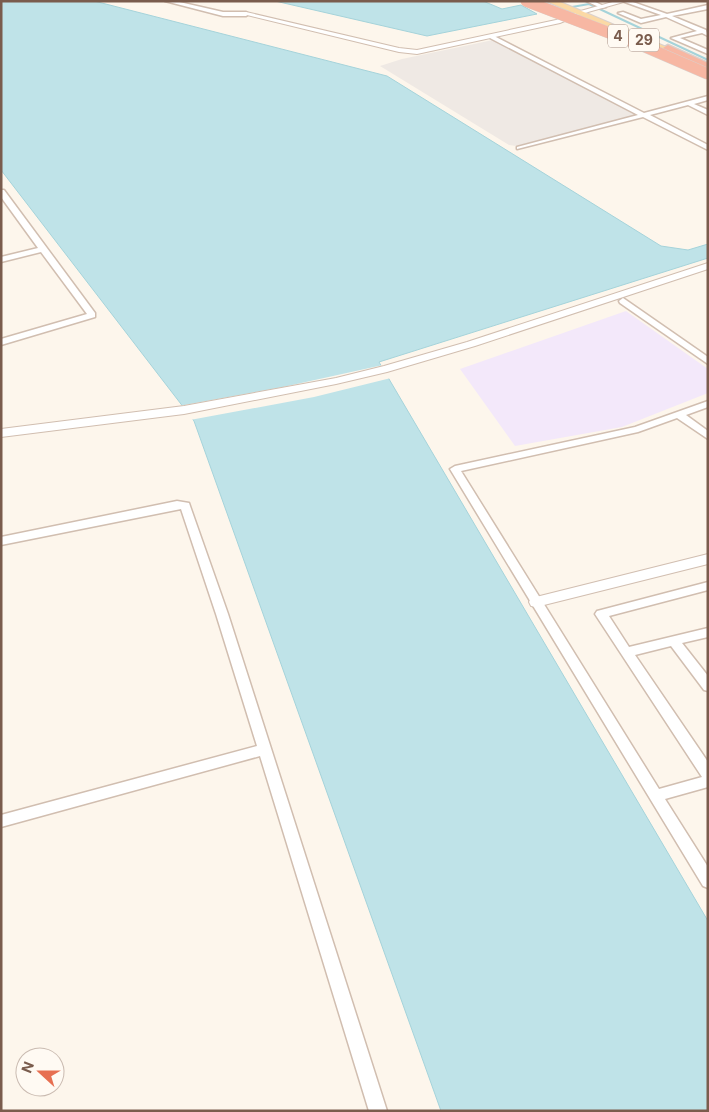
<svg xmlns="http://www.w3.org/2000/svg" width="709" height="1112" font-family="Inter,sans-serif">
<style>
.industrial{fill:#efe9e4}
.education{fill:#f3e8fa}
.water{fill:#bfe3e8;stroke:#a5d3da}
.pier{fill:#fdf6ec}
.lines{fill:none;stroke-linecap:round;stroke-linejoin:round}
.stream{stroke:#a5d3da;stroke-width:2}
.minor-casing{stroke:#d1beb0;stroke-width:3}
.tertiary-casing{stroke:#d1beb0;stroke-width:2}
.primary-casing{stroke:#dad1cd;stroke-width:2}
.motorway-casing{stroke:#dad1cd;stroke-width:3}
.minor{fill:#fff;fill-rule:evenodd}
.tertiary{fill:#fff;fill-rule:evenodd}
.primary{fill:#fbd9a5;fill-rule:evenodd}
.motorway{fill:#f7b7a3;fill-rule:evenodd}
.motorway-bridge-casing{stroke:#dad1cd;stroke-width:12;stroke-linecap:butt}
.motorway-bridge{stroke:#f7b7a3;stroke-width:11}
.labels{text-anchor:middle;stroke-width:4;stroke-linejoin:round;paint-order:stroke}
.shield{fill:#fffaf3;stroke:#a28b7f;stroke-width:1}
.shield-label{font-size:14px;font-weight:bold;fill:#7a5c4d}
</style>
<rect width="100%" height="100%" fill="#fdf6ec"/>
<path class="industrial" d="M493,40L635,113L634,116L516,146L509,145L380,66L402,59Z"/>
<path class="education" d="M626,311L708,369V393L622,427L515,446L460,369Z"/>
<g class="water">
<path d="M1,1H94L387,76L661,246L688,250L708,244V258L379,362L708,921V1111H441L194,421L1,170Z"/>
<path d="M275,1H483L502,9L521,5L537,14L427,36Z"/>
</g>
<path class="pier" d="M383,365L391,378L314,397L190,420L179,406L283,387Z"/>
<g class="lines">
<path class="stream" d="M572,7L589,4L708,60"/>
<g class="minor-casing">
<g id="minor">
<path d="M165,1H175L223,12H246L249,14L246,16H223Z"/>
<path d="M586,1H593L606,7L601,8Z"/>
<path d="M622,1H630L667,14L708,5V9L672,16L706,30L708,36L702,33L680,38L708,50V54L671,38L697,31L666,17L641,23L618,13L623,12L641,19L661,15Z"/>
<path d="M490,36H494L644,113L708,96V100L694,104L708,110V115L688,105L650,115L708,145V150L643,117L517,149V147L638,115L490,38Z"/>
<path d="M1,190H4L95,313V317L1,345V339L87,314L41,252L1,262V257L38,248L1,197Z"/>
<path d="M623,298L708,357V364L620,303L619,301Z"/>
<path d="M708,401V407L686,415L708,431V439L677,418L638,432L461,471L659,789L702,777L595,614L597,611L601,610L708,582V590L609,616L629,647L708,628V637L682,643L708,676V691L704,690L671,646L635,655L708,762V787L665,799L708,867V888L703,886L450,469L455,466L635,427Z"/>
<path d="M177,501L189,503L190,506L228,614L387,1111H369L260,756L1,827V815L257,746L216,614L181,509L1,545V537Z"/>
</g>
</g>
<g class="tertiary-casing">
<g id="tertiary">
<path d="M616,1H627L581,14L560,23L417,54L399,52L243,14L246,12L399,48L417,50L556,20L577,12Z"/>
<path d="M708,263V269L475,346L387,372L336,384L184,414L1,437V429L184,406L336,378L384,366L467,342Z"/>
<path d="M708,554V564L536,607L531,606L529,602L531,598L536,597Z"/>
</g>
</g>
<g class="primary-casing">
<path id="primary" d="M546,1H558L692,58L687,61L684,60Z"/>
</g>
<g class="motorway-casing">
<path id="motorway" d="M668,45L708,63V69L701,68L664,50L663,48Z"/>
</g>
<use href="#minor" class="minor"/>
<use href="#tertiary" class="tertiary"/>
<use href="#primary" class="primary"/>
<use href="#motorway" class="motorway"/>
<g class="motorway-bridge-casing">
<path id="motorway-bridge" d="M526,1L641,45L708,74"/>
</g>
<use href="#motorway-bridge" class="motorway-bridge"/>
</g>
<g class="labels">
<g class="shield">
<rect x="608" y="24.5" width="20" height="23" rx="4"/>
<rect x="629" y="28.5" width="30" height="23" rx="4"/>
</g>
<g class="shield-label">
<text x="618" y="41">4</text>
<text x="644" y="45">29</text>
</g>
</g>
<rect width="709" height="1112" fill="none" stroke="#7a5c4d" stroke-width="5"/>
<g transform="translate(40 1072) rotate(291)"><circle r="24" fill="#fffaf3" stroke="#cabbb1"/>
<path d="M0-4L9 19L0 12L-9 19Z" fill="#e76f51"/>
<text y="-8" font-size="14" font-weight="bold" text-anchor="middle" fill="#7a5c4d">N</text>
</g>
</svg>
